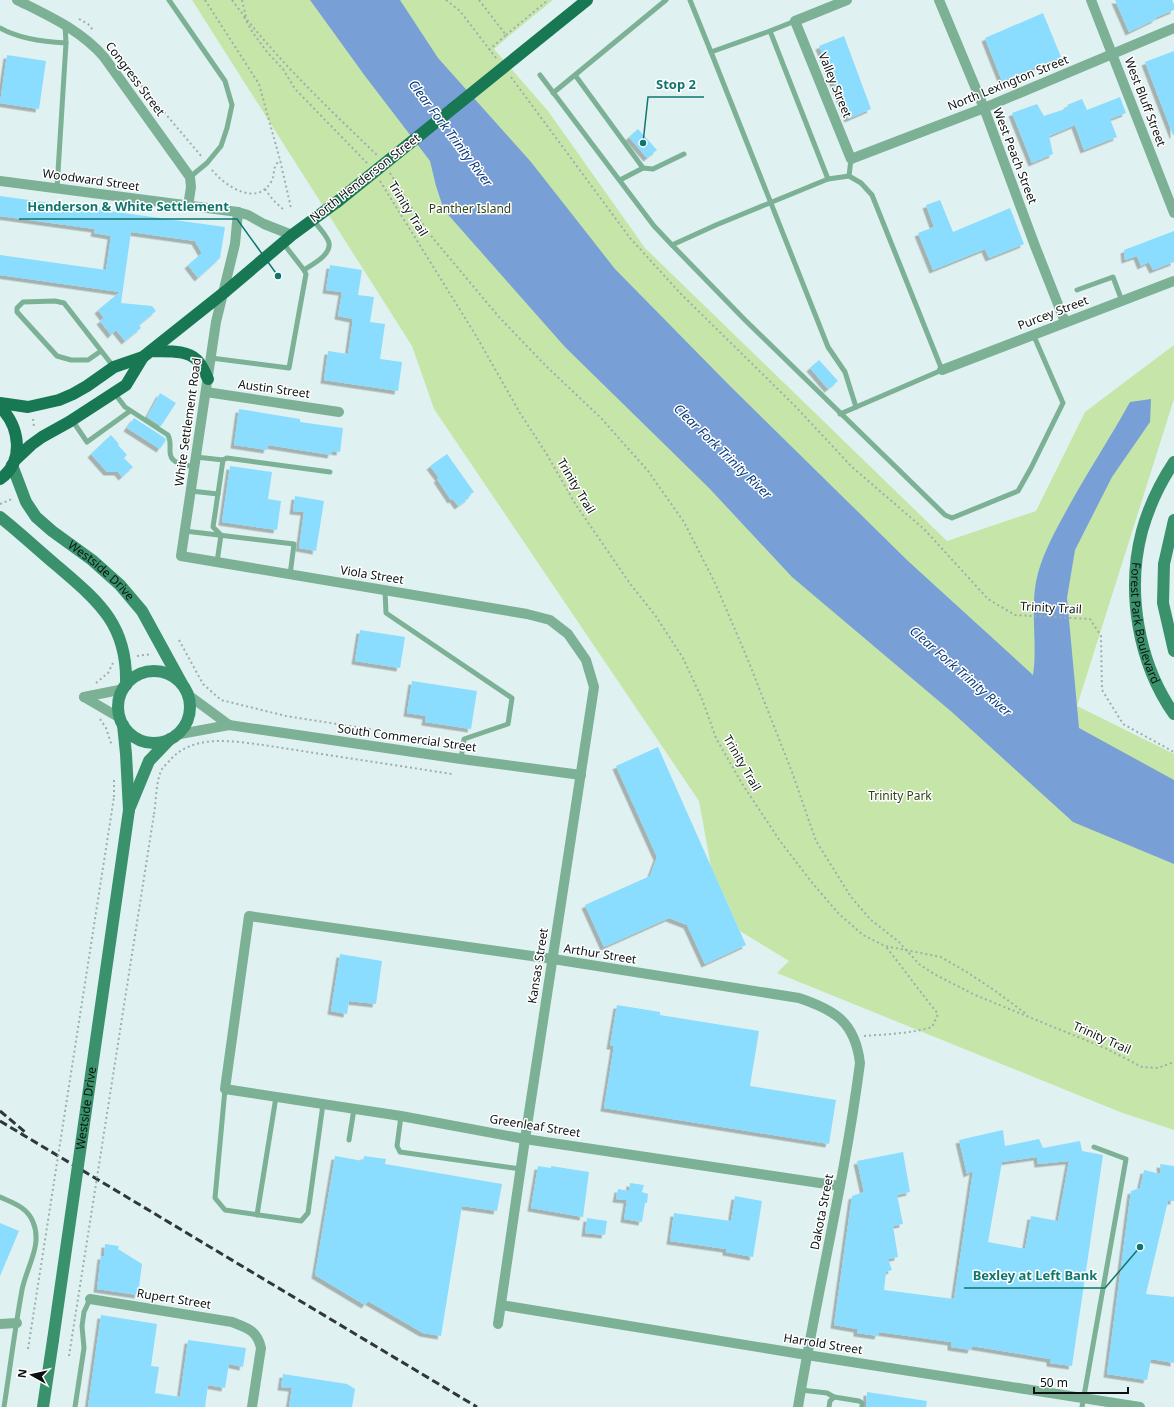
<svg xmlns="http://www.w3.org/2000/svg" width="1174" height="1407" font-family="'Noto Sans',sans-serif">
<style>
.green{fill:#c6e5a9}
.water{fill:#799fd7}
.building{fill:#8addfe;fill-rule:evenodd;filter:url(#shadow)}
.lines{fill:none;stroke-linecap:round;stroke-linejoin:round}
.path{stroke:#a0adad;stroke-width:2;stroke-dasharray:2 3;stroke-linecap:butt}
.lane{stroke:#7cb196;stroke-width:5}
.street{stroke:#7cb196;stroke-width:10}
.secondary{stroke:#3a926c;stroke-width:12}
.primary{stroke:#177853;stroke-width:12}
.rail{stroke:#2f3737;stroke-width:3;stroke-dasharray:8 4;stroke-linecap:butt}
.path-bridge{stroke:#a0adad;stroke-width:2;stroke-dasharray:2 3;stroke-linecap:butt}
.secondary-bridge{stroke:#3a926c;stroke-width:12}
.primary-bridge{stroke:#177853;stroke-width:12}
.labels{text-anchor:middle;stroke-width:3;stroke-linejoin:round;paint-order:stroke}
.street-label{font-size:12px;fill:#0c1212;stroke:#fff}
.park-label{font-size:12px;fill:#2e4215;stroke:#fff}
.water-label{font-size:13px;font-style:italic;fill:#093b7d;stroke:#fff}
.leader{fill:none;stroke:#0f766e;stroke-width:1.5}
.callout-dot{fill:#0f766e;stroke:#fff;stroke-width:1.5}
.callout-label{font-size:13px;text-anchor:middle;font-weight:bold;fill:#0f766e;stroke:#fff;stroke-width:3;stroke-linejoin:round;paint-order:stroke}
</style>
<defs>
<filter id="shadow"><feDropShadow dx="-3.5" dy="3.5" stdDeviation="0" flood-color="#0004"/></filter>
</defs>
<rect width="100%" height="100%" fill="#e0f1f1"/>
<path class="green" d="M192,0H553L510,35L494,49L548,111L645,248L947,541L1036,511L1085,412L1174,345V399L1077,706L1174,754V1130L1120,1112L777,973L789,961L740,931L711,867L699,801L434,409L412,346Z"/>
<path class="water" d="M310,0H400L438,58L531,162L615,269L730,386L908,561L1033,675C1038,643 1029,605 1038,573C1044,552 1054,533 1064,515C1085,476 1109,440 1130,402L1151,399L1150,422L1112,477L1075,550L1067,598L1079,728L1174,780V864L1073,822L953,713L792,577L709,488L565,347L444,210L436,186L430,161L365,76Z"/>
<g class="building">
<path d="M1115,0H1172L1174,4V10L1155,18L1156,19L1129,32Z"/>
<path d="M1043,13L1061,57L1002,81L985,38Z"/>
<path d="M844,36L871,109L848,119L819,46Z"/>
<path d="M1174,51V135H1173L1145,62Z"/>
<path d="M7,55L46,61L39,109L0,103Z"/>
<path d="M1120,97L1126,113L1110,119L1117,137L1084,150L1075,125L1049,136L1053,154L1032,163L1012,113L1037,104L1044,116L1068,108L1067,105L1082,99L1087,110Z"/>
<path d="M638,129L657,150L647,158L629,137Z"/>
<path d="M0,196L225,227L220,258L198,278L188,265L202,253L195,241L131,232L121,303L152,306L156,311L139,325L141,328L125,341L116,330L111,335L100,321L104,318L98,310L120,292L0,275V255L106,270L111,236L94,233L95,229L0,216Z"/>
<path d="M940,200L953,232L1010,208L1024,244L989,258L985,249L933,270L918,233L934,227L926,205Z"/>
<path d="M1174,231V262L1153,270L1149,262L1141,266L1137,256L1125,260L1124,250Z"/>
<path d="M330,265L362,270L358,295L374,297L370,322L385,324L380,359L402,362L398,391L324,380L328,351L348,354L353,319L338,316L342,292L326,290Z"/>
<path d="M819,360L838,381L828,389L810,368Z"/>
<path d="M160,393L176,403L161,426L147,417Z"/>
<path d="M239,409L300,419V422L343,428L340,452L332,451L331,455L268,445L267,450L234,445Z"/>
<path d="M134,418L165,438L166,440L160,449L127,428Z"/>
<path d="M111,435L119,444L118,445L127,455L124,458L133,467L122,477L118,472H107L91,454Z"/>
<path d="M447,454L474,492L468,496L469,498L458,506L453,499L451,500L437,479L439,478L430,466Z"/>
<path d="M230,466L272,472L268,499L281,501L277,530L222,522Z"/>
<path d="M295,496L324,501L316,551L299,548L304,512L293,511Z"/>
<path d="M360,630L405,637L400,668L355,661Z"/>
<path d="M412,681L477,691L471,729L425,722L426,716L407,713Z"/>
<path d="M658,747L746,945L705,964L687,925L669,918L604,947L585,905L650,876L657,857L616,766Z"/>
<path d="M340,954L382,961L376,1004L349,1001L347,1014L331,1011Z"/>
<path d="M617,1005L660,1012V1015L759,1031L750,1086L836,1100L829,1144L604,1108L614,1046H610Z"/>
<path d="M1003,1130L1005,1146L1039,1139L1043,1148L1080,1141L1082,1151L1103,1155L1072,1366L1050,1363V1359L972,1346L971,1350L951,1347V1342L879,1332L878,1336L857,1333V1329L834,1325L852,1196L864,1192L857,1161L903,1152L910,1192L897,1195L903,1224L893,1226L898,1257L888,1259L892,1270L886,1272L884,1290L954,1299L973,1171L967,1174L959,1140ZM1037,1157L1038,1164L1069,1161L1058,1221L1031,1216L1025,1249L988,1242L1002,1162Z"/>
<path d="M335,1156L363,1161L364,1156L386,1159L385,1164L502,1184L497,1211L462,1206L441,1336L423,1333L368,1301L365,1305L315,1275Z"/>
<path d="M1160,1164L1174,1166V1201H1168L1146,1294L1174,1297V1363L1151,1359L1147,1380L1107,1374L1131,1191L1140,1188L1144,1170L1161,1174Z"/>
<path d="M538,1166L551,1168V1166L589,1172L583,1217L531,1208Z"/>
<path d="M630,1183L644,1185L642,1192L648,1194L647,1203H645L642,1222L624,1219L627,1200L616,1199L618,1189L629,1191Z"/>
<path d="M735,1196L762,1201L753,1257L726,1252V1249L670,1241L674,1213L731,1221Z"/>
<path d="M587,1218L607,1221L605,1235L585,1233Z"/>
<path d="M0,1223L19,1231L0,1276Z"/>
<path d="M105,1244L119,1246L118,1249L142,1264L138,1295L97,1289L101,1256H104Z"/>
<path d="M101,1315L157,1324L151,1366L159,1367L155,1393L180,1397L188,1340L246,1348L243,1367L229,1364L225,1388L208,1385L205,1407H88Z"/>
<path d="M283,1374L347,1384L355,1389L352,1407H289L292,1388L281,1387Z"/>
<path d="M867,1392L927,1401L926,1407H866Z"/>
</g>
<g class="lines">
<g class="path">
<path d="M205,0L259,84L280,160L291,208"/>
<path d="M232,0C274,57 326,106 377,155"/>
<path d="M242,0L246,17"/>
<path d="M446,0L460,11L496,58"/>
<path d="M479,0L506,35L489,50"/>
<path d="M244,17L253,33L267,52L283,69L295,89L367,163"/>
<path d="M79,19L88,24L93,30"/>
<path d="M506,35L548,0"/>
<path d="M511,77L630,238L680,293L795,406L852,467L924,529L988,599L1015,615L1090,619L1101,636L1102,690L1123,724L1174,752"/>
<path d="M135,78L202,157"/>
<path d="M212,170C225,186 256,207 271,182C276,174 271,168 280,160"/>
<path d="M390,173L415,213L432,237L499,317L546,366L601,418L648,471L684,522L715,583L748,660L792,772L816,841L851,897L871,920L898,941L919,964L934,974L975,995L1105,1048L1142,1067L1158,1068L1174,1062"/>
<path d="M380,181L475,334L520,413L546,453L576,505L631,585L655,615L683,658L702,699L716,738L741,782L780,841L814,885L839,914L863,935L885,946L941,957L965,971L994,990L1025,1013"/>
<path d="M265,189L273,200L285,211"/>
<path d="M33,419L34,427"/>
<path d="M0,504L12,499"/>
<path d="M179,640L203,684L221,700L286,716L394,733L395,739"/>
<path d="M137,656L152,654"/>
<path d="M96,683L108,673L113,663"/>
<path d="M100,719L106,728L112,746"/>
<path d="M114,797V780"/>
<path d="M154,814C156,802 156,780 162,769C164,766 168,763 170,760C193,734 232,741 263,745L452,774"/>
<path d="M864,1036C887,1034 910,1034 932,1027L938,1014C920,992 904,969 886,947"/>
</g>
<g class="lane">
<path d="M169,0L225,81L232,105L227,128L221,146L207,163L190,177"/>
<path d="M690,0L711,52L770,31L828,179L849,176"/>
<path d="M0,28C19,39 44,42 66,43L65,25"/>
<path d="M770,31L795,21"/>
<path d="M711,52L828,347L845,372L856,407"/>
<path d="M540,75L654,226L672,245"/>
<path d="M575,75L643,168L620,180"/>
<path d="M553,93L666,0"/>
<path d="M643,168L653,169L684,154"/>
<path d="M828,179L716,225L672,245L745,320L945,515L952,518L1018,491L1031,468L1063,403L1033,334"/>
<path d="M57,188L66,43"/>
<path d="M304,270C313,264 331,255 329,243C328,237 317,225 313,220"/>
<path d="M1077,290L1113,277L1122,301"/>
<path d="M101,351L88,360H71L57,356L17,312V308L23,302L55,301L64,303L113,366"/>
<path d="M211,358L289,368L306,274L304,270L283,243"/>
<path d="M115,394L125,407L168,435C171,441 170,444 170,451C170,465 184,464 194,467"/>
<path d="M840,414L942,370L872,195L861,183L849,176L851,159"/>
<path d="M72,420L87,442L130,411"/>
<path d="M196,457L223,460"/>
<path d="M191,491L218,494"/>
<path d="M185,531L294,544L290,575"/>
<path d="M217,562L221,535L213,527L223,460L227,458L330,472"/>
<path d="M385,591L386,613L512,698L508,724L464,739L461,759"/>
<path d="M225,1089L215,1198L225,1210L301,1221L308,1213L323,1104"/>
<path d="M401,1116L397,1146L400,1152L521,1169"/>
<path d="M349,1140L354,1109"/>
<path d="M0,1197C13,1203 27,1207 33,1222C43,1245 26,1268 22,1290C15,1328 10,1368 4,1407"/>
<path d="M257,1215L276,1097"/>
<path d="M801,1390L827,1393L834,1397"/>
<path d="M75,1407L84,1348L82,1326L84,1312L90,1299"/>
<path d="M829,1407L830,1401L834,1397L859,1401L862,1403V1407"/>
<path d="M1082,1407L1126,1159L1094,1147"/>
</g>
<g class="street">
<path d="M17,0C49,16 81,30 104,57L190,177L191,187L188,206"/>
<path d="M847,0L795,21L851,159L984,108L1174,28"/>
<path d="M939,0L984,108L1035,246L1065,322"/>
<path d="M1091,0L1174,213"/>
<path d="M0,181L238,212L248,215L264,224L292,235"/>
<path d="M238,212L235,244L216,322L181,556L527,614L550,620L568,634L586,660L594,687L525,1139L498,1324"/>
<path d="M942,370L1174,281"/>
<path d="M206,392L339,412"/>
<path d="M187,694L229,725"/>
<path d="M84,697L120,718"/>
<path d="M84,697L124,689"/>
<path d="M175,735L229,725L461,759L581,775"/>
<path d="M90,1299L232,1322C247,1328 257,1330 261,1348L252,1407"/>
<path d="M501,1305L807,1355L1140,1407"/>
<path d="M0,1324L17,1323"/>
<path d="M798,1407C817,1292 845,1179 860,1063C855,1022 835,1010 799,998L553,959L249,916L225,1089L401,1116L525,1139L840,1186"/>
</g>
<g class="secondary">
<path id="s1" d="M1174,462C1160,483 1149,506 1142,531C1126,591 1138,663 1174,714"/>
<path id="s2" d="M12,465L26,502L36,517L52,531L92,560L120,585L142,611L182,684"/>
<path d="M0,517C19,532 37,549 56,565C98,601 128,624 126,685"/>
<path d="M1174,520L1164,564L1163,603L1174,651"/>
<circle cx="154" cy="707" r="36"/>
<path d="M123,725L126,754L129,810"/>
<path d="M130,807L149,761L170,739"/>
<path d="M43,1407L53,1340"/>
</g>
<g class="primary">
<path d="M151,351C165,352 186,349 197,360C202,365 205,372 208,379"/>
<path d="M0,403L28,407L59,400L73,394L87,386L114,367L143,357L226,291L292,235L337,202"/>
<path d="M0,407C20,426 25,462 0,479"/>
<path d="M15,460L31,445L42,437L69,422L126,385L143,357"/>
</g>
<g class="rail">
<path d="M0,1111L25,1132"/>
<path d="M0,1121L477,1407"/>
</g>
<g class="path-bridge">
<path d="M28,1349L114,797"/>
<path d="M69,1356L154,814"/>
</g>
<path class="secondary-bridge" id="s3" d="M53,1340L129,810"/>
<path class="primary-bridge" d="M337,202L587,0"/>
</g>
<g class="labels">
<g class="street-label">
<text transform="translate(135 79) rotate(53)" y="4">Congress Street</text>
<text transform="translate(1008 83) rotate(-22)" y="4">North Lexington Street</text>
<text transform="translate(835 85) rotate(68)" y="4">Valley Street</text>
<text transform="translate(1145 102) rotate(69)" y="4">West Bluff Street</text>
<text transform="translate(1015 156) rotate(69)" y="4">West Peach Street</text>
<text transform="translate(365 178) rotate(-38)" y="4">North Henderson Street</text>
<text transform="translate(91 180) rotate(8)" y="4">Woodward Street</text>
<text transform="translate(408 209) rotate(58)" y="4">Trinity Trail</text>
<text transform="translate(1053 313) rotate(-21)" y="4">Purcey Street</text>
<text transform="translate(274 389) rotate(8)" y="4">Austin Street</text>
<text transform="translate(188 422) rotate(-82)" y="4">White Settlement Road</text>
<text transform="translate(576 486) rotate(59)" y="4">Trinity Trail</text>
<text dy="4" stroke="none"><textPath href="#s2" startOffset="142">Westside Drive</textPath></text>
<text transform="translate(372 575) rotate(9)" y="4">Viola Street</text>
<text transform="translate(1051 608) rotate(3)" y="4">Trinity Trail</text>
<text dy="4" stroke="none"><textPath href="#s1" startOffset="170">Forest Park Boulevard</textPath></text>
<text transform="translate(407 738) rotate(8)" y="4">South Commercial Street</text>
<text transform="translate(742 763) rotate(60)" y="4">Trinity Trail</text>
<text transform="translate(600 954) rotate(9)" y="4">Arthur Street</text>
<text transform="translate(538 966) rotate(-81)" y="4">Kansas Street</text>
<text transform="translate(1102 1038) rotate(24)" y="4">Trinity Trail</text>
<text dy="4" stroke="none"><textPath href="#s3" startOffset="234">Westside Drive</textPath></text>
<text transform="translate(535 1126) rotate(9)" y="4">Greenleaf Street</text>
<text transform="translate(822 1212) rotate(-79)" y="4">Dakota Street</text>
<text transform="translate(174 1299) rotate(9)" y="4">Rupert Street</text>
<text transform="translate(823 1344) rotate(9)" y="4">Harrold Street</text>
</g>
<g class="park-label">
<text x="470" y="213">Panther Island</text>
<text x="900" y="800">Trinity Park</text>
</g>
<g class="water-label">
<text transform="translate(451 133) rotate(53)" y="5">Clear Fork Trinity River</text>
<text transform="translate(723 451) rotate(44)" y="5">Clear Fork Trinity River</text>
<text transform="translate(961 671) rotate(41)" y="5">Clear Fork Trinity River</text>
</g>
</g>
<path class="leader" d="M643 143L648 97H704M278 276L237 219H19M1140 1247L1105 1288H964"/>
<g class="callout-dot">
<circle cx="643" cy="143" r="4"/>
<circle cx="278" cy="276" r="4"/>
<circle cx="1140" cy="1247" r="4"/>
</g>
<g class="callout-label">
<text x="676" y="89">Stop 2</text>
<text x="128" y="211">Henderson &amp; White Settlement</text>
<text x="1035" y="1280">Bexley at Left Bank</text>
</g>
<g transform="translate(32 1375) rotate(278)" stroke="#ffffff" stroke-width="3" paint-order="stroke">
<path d="M0-3L7 15L0 10L-7 15Z" fill="#0c1212"/>
<text y="-6" font-size="11" font-weight="bold" text-anchor="middle" fill="#0c1212">N</text>
</g>
<path d="M1034 1387v6h94v-6" fill="none" stroke="#0c1212" stroke-width="2"/>
<text x="1040" y="1387" font-size="12" fill="#0c1212" stroke="#ffffff" stroke-width="3" paint-order="stroke">50 m</text>
</svg>
